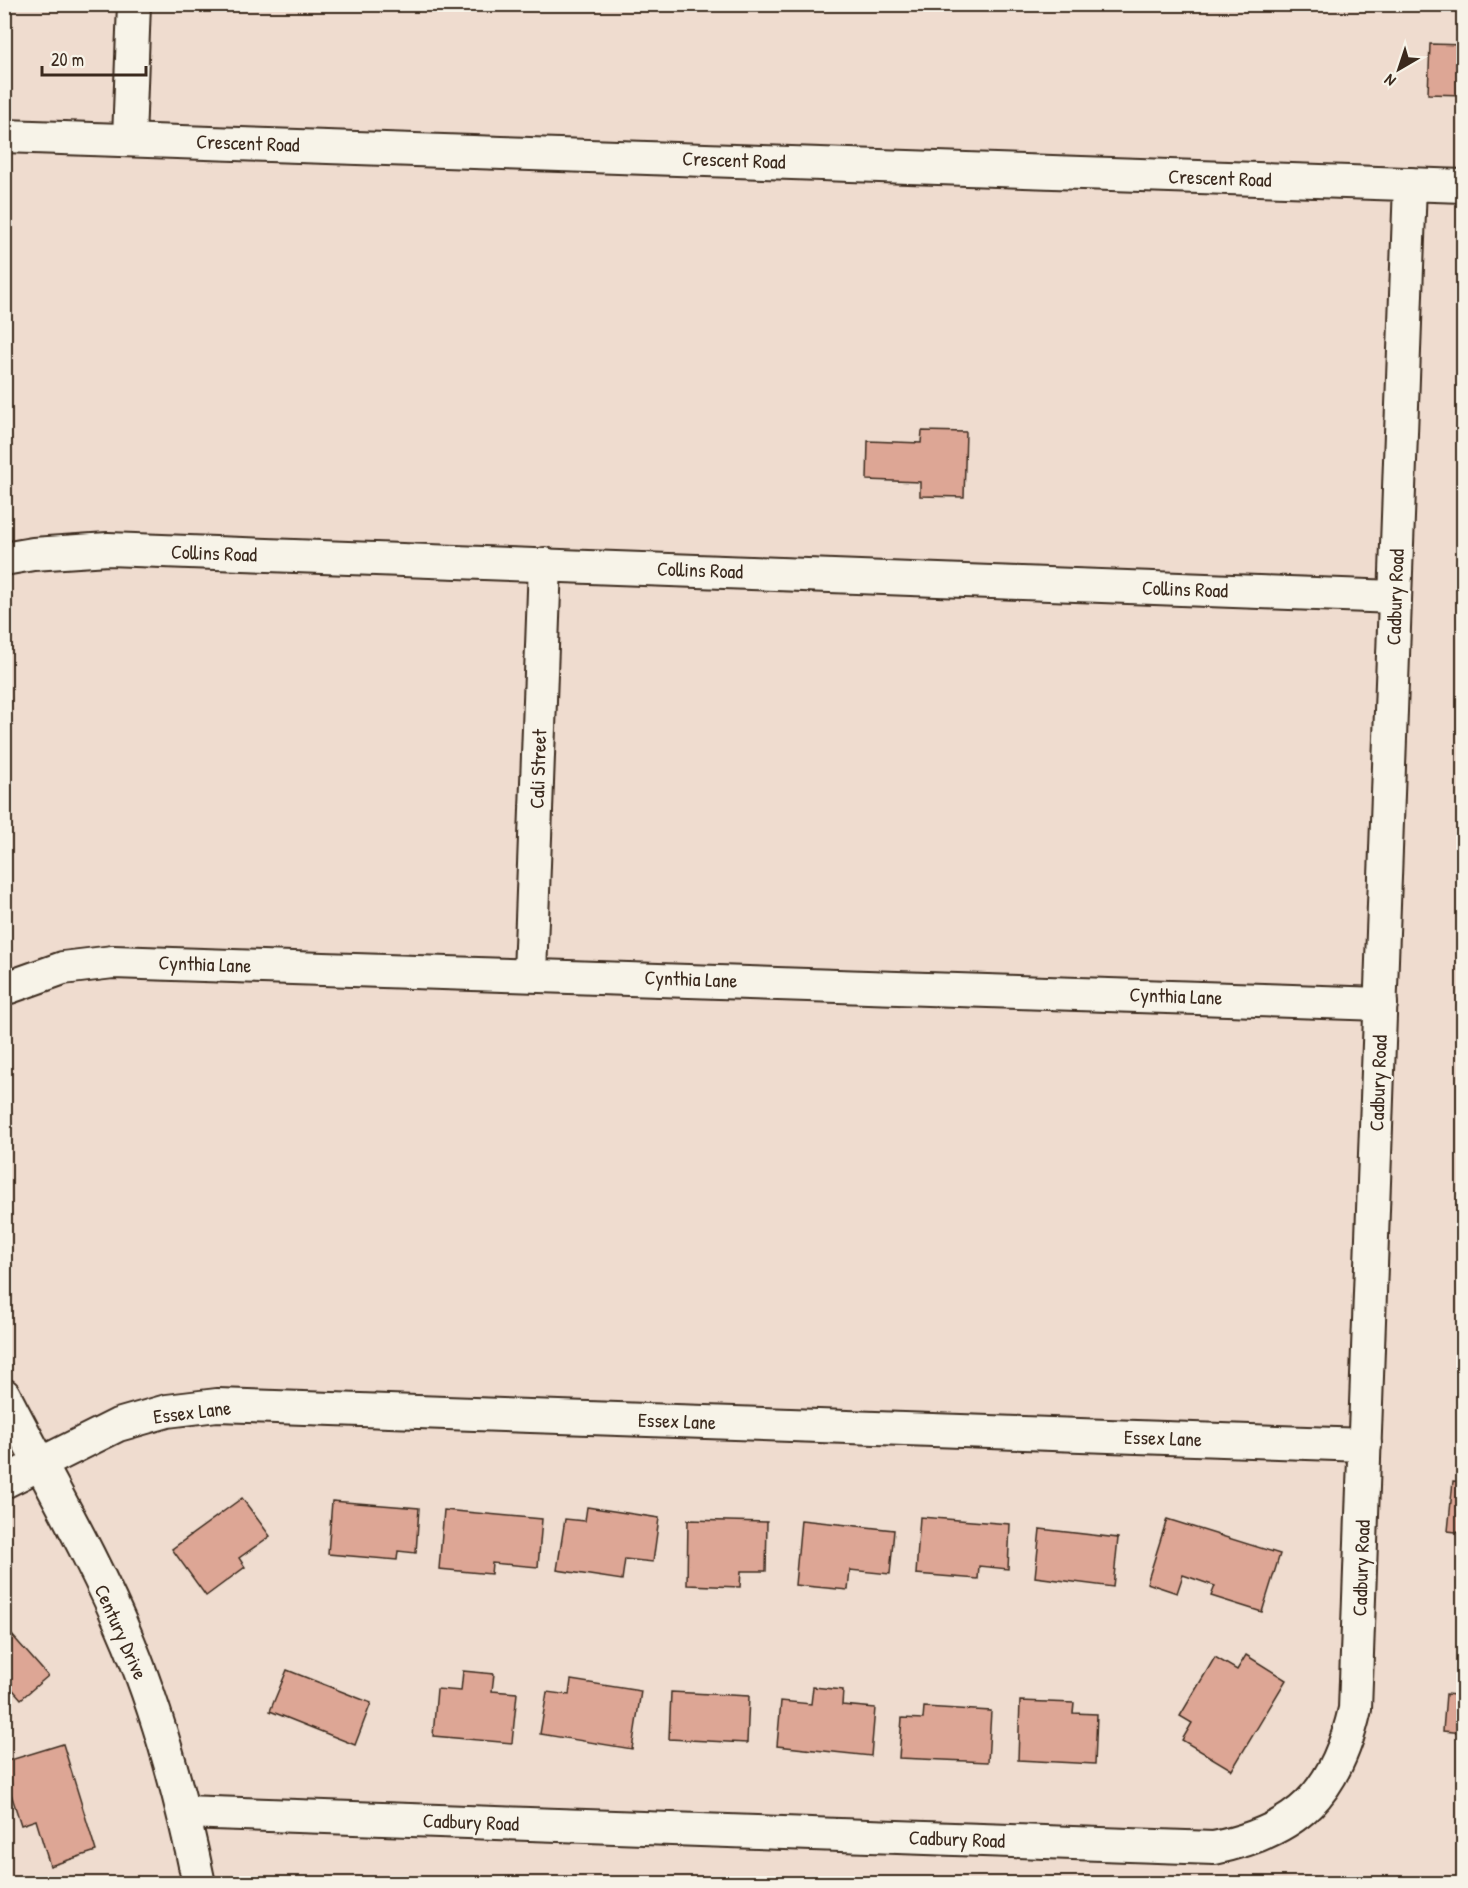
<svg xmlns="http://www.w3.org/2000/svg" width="1468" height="1888" font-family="'Patrick Hand',sans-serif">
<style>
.building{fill:#dda695;stroke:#3b2a1e;stroke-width:1.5}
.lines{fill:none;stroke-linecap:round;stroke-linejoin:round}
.street-casing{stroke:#3b2a1e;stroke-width:36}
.street{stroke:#f7f3e8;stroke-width:32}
.labels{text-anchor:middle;stroke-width:5;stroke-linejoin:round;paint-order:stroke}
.street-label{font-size:20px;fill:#3b2a1e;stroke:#f7f3e8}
</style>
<rect width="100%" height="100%" fill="#efdccf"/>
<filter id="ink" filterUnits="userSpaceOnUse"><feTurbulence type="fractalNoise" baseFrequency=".0167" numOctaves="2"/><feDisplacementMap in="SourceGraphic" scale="12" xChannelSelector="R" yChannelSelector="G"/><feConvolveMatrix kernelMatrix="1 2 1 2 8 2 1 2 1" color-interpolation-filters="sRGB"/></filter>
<g filter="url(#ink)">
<g class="building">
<path d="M1430,44L1464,45V95L1428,94Z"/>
<path d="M922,431L966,432L964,497L920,496V482L867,480L868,441L921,443Z"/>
<path d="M1464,1215V1253L1458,1252Z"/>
<path d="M1453,1481L1464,1482V1533L1448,1531Z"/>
<path d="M242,1498L270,1536L239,1558L245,1567L206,1596L172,1549Z"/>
<path d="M332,1501L419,1508L416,1553L398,1551L397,1560L328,1554Z"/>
<path d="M587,1507L659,1518L653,1562L625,1559L622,1580L557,1570L565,1519L585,1521Z"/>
<path d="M444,1510L542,1519L538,1567L492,1563L491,1574L439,1569Z"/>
<path d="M920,1517L1010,1524L1008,1569L979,1566L978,1579L916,1574Z"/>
<path d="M1167,1519L1280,1554L1262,1612L1211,1596L1215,1586L1183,1575L1177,1593L1147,1583Z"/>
<path d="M688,1520L767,1522L766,1571H741L740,1587L687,1585Z"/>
<path d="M801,1520L894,1530L890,1574L850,1570L848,1590L795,1585Z"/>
<path d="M1040,1529L1118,1538L1113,1587L1035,1577Z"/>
<path d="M4,1626L48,1676L21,1699L8,1684L4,1687Z"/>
<path d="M1246,1655L1286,1680L1232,1770L1182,1740L1192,1723L1180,1716L1215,1657L1237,1670Z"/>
<path d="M287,1670L371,1703L355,1745L270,1711Z"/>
<path d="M463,1671L494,1674L492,1691L517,1693L512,1743L433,1736L437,1689L461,1691Z"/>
<path d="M571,1680L641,1691L632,1749L540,1734L547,1692L569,1695Z"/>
<path d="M813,1687L843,1690L842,1705L875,1708L871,1756L777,1746L781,1701L811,1704Z"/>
<path d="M671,1692L749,1696L747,1743L669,1739Z"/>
<path d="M1446,1694L1464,1696V1733L1443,1731Z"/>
<path d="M1020,1701L1074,1703L1073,1713L1097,1714L1095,1764L1018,1760Z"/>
<path d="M924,1707L991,1711L988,1762L899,1758L902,1718L923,1719Z"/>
<path d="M63,1744L96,1851L50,1866L36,1820L21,1825L4,1772V1762Z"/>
</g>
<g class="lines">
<g class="street-casing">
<g id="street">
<path d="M4,136L1464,186"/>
<path d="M129,139L134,4"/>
<path d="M4,559L33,554L108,549L1395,597"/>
<path d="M530,974L545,564"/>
<path d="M4,989L63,968L113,962L1381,1004"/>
<path d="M4,1395C46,1477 94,1558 129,1643C161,1721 182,1801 199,1884"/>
<path d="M4,1482L118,1425L167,1411L217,1405L1365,1445"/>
<path d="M184,1812L1214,1848C1298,1831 1336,1793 1355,1709L1410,184"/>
</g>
</g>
<use href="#street" class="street"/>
</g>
</g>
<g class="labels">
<g class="street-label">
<text transform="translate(248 143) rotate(2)" y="7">Crescent Road</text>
<text transform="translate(734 160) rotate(2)" y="7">Crescent Road</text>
<text transform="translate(1220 178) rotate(2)" y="7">Crescent Road</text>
<text transform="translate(214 553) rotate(2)" y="7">Collins Road</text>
<text transform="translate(700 570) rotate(2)" y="7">Collins Road</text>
<text transform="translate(1185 589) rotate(2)" y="7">Collins Road</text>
<text transform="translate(1395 597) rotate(-88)" y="7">Cadbury Road</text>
<text transform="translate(538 769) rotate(-88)" y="7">Cali Street</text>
<text transform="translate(205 964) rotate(2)" y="7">Cynthia Lane</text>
<text transform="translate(691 979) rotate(2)" y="7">Cynthia Lane</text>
<text transform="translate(1176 996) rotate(2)" y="7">Cynthia Lane</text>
<text transform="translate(1378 1083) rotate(-88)" y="7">Cadbury Road</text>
<text transform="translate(192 1412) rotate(-7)" y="7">Essex Lane</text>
<text transform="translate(677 1421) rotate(2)" y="7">Essex Lane</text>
<text transform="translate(1163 1438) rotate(2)" y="7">Essex Lane</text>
<text transform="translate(1361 1568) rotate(-88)" y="7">Cadbury Road</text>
<text transform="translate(121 1632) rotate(66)" y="7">Century Drive</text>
<text transform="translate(471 1822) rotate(2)" y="7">Cadbury Road</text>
<text transform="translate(957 1839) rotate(2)" y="7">Cadbury Road</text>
</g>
</g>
<rect width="1468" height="1888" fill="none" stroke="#f7f3e8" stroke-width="24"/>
<rect x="12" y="12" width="1444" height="1864" fill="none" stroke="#3b2a1e" stroke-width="2" filter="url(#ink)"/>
<g transform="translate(1399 69) rotate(219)" stroke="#f7f3e8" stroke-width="4.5" paint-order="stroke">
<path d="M0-4.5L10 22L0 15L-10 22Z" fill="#3b2a1e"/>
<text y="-9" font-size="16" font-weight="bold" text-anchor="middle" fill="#3b2a1e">N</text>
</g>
<path d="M42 66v9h104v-9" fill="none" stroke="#3b2a1e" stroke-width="3"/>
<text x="51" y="66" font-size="18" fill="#3b2a1e" stroke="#f7f3e8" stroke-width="4.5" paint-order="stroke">20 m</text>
</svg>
